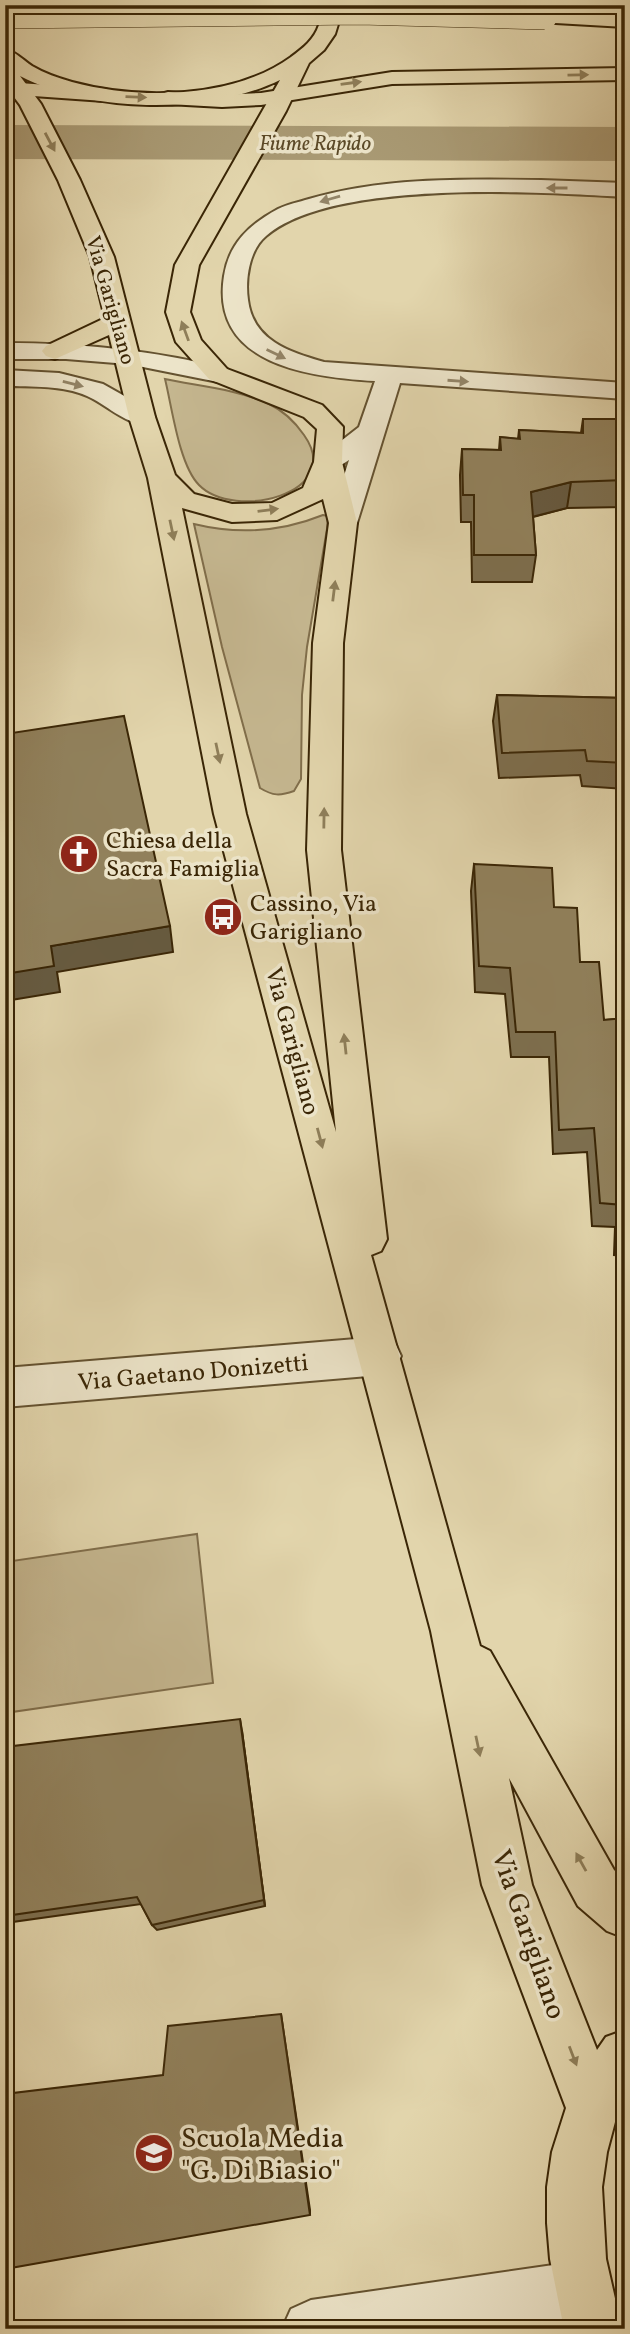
<svg xmlns="http://www.w3.org/2000/svg" width="630" height="2334" font-family="Vollkorn,serif">
<style>
.green{fill:#c5b790;stroke:#806e4b;stroke-width:2}
.lines{fill:none;stroke-linecap:round;stroke-linejoin:round}
.river{fill:#a99a74;fill-rule:evenodd}
.minor-casing{stroke:#645230;stroke-width:4}
.major-casing{stroke:#3a2606;stroke-width:4}
.highway-casing{stroke:#3a2606;stroke-width:4}
.minor{fill:#ece4c9;fill-rule:evenodd}
.major{fill:#e2d5ac;fill-rule:evenodd}
.highway{fill:#e2d5ac;fill-rule:evenodd}
.highway-bridge-casing{stroke:#3a2606;stroke-width:24;stroke-linecap:butt}
.highway-bridge{stroke:#e2d5ac;stroke-width:23}
.wall{fill:#7d6f4f;stroke:#3a2606;stroke-width:2}
.shaded-wall{fill:#665a40;stroke:#3a2606;stroke-width:2}
.building{fill:#91815c;stroke:#3a2606;stroke-width:2}
.oneway{fill:#8e7e59}
.oneway2{fill:#938568}
.labels{text-anchor:middle;stroke-width:7;stroke-linejoin:round;paint-order:stroke}
.far-water-label{font-size:21px;font-style:italic;fill:#5b4927;stroke:#ece4c9}
.far-street-label{font-size:21px;fill:#3a2606;stroke:#ece4c9}
.poi-label{font-size:24px;fill:#3a2606;stroke:#ece4c9;text-anchor:start}
.street-label{font-size:24px;fill:#3a2606;stroke:#ece4c9}
.near-street-label{font-size:28px;fill:#3a2606;stroke:#ece4c9}
.near-poi-label{font-size:28px;fill:#3a2606;stroke:#ece4c9;text-anchor:start}
</style>
<rect width="100%" height="100%" fill="#e2d5ac"/>
<filter id="stains"><feTurbulence type="fractalNoise" baseFrequency=".00286" numOctaves="4"/><feColorMatrix values="0 0 0 0 .2 0 0 0 0 .09 0 0 0 0 .02 0 0 0 .5 -.17"/></filter>
<radialGradient id="worn" r=".72"><stop offset=".6" stop-color="#630" stop-opacity="0"/><stop offset="1" stop-color="#630" stop-opacity=".3"/></radialGradient>
<g class="green">
<path d="M165,379C198,386 237,389 269,404C284,411 295,422 304,435C346,494 234,521 199,485C179,465 172,407 165,379Z"/>
<path d="M323,515L328,516L327,529L307,647L302,695L301,779L294,791C280,796 273,796 260,788L222,647L194,524C239,535 281,532 323,515Z"/>
<path d="M197,1534L213,1683L5,1713V1562Z"/>
</g>
<g class="lines">
<path class="river" d="M5,125L625,127V161L5,159Z"/>
<g class="minor-casing">
<g id="minor">
<path d="M541,180L625,183V197C538,192 333,179 266,236C249,250 245,280 248,300C253,341 290,352 324,362L625,383V399L400,383L357,523L353,529L343,532L333,529L329,523L349,460C338,467 332,471 318,468L314,462L359,427L375,381C310,377 210,365 224,276C229,243 250,224 278,209C288,204 299,202 309,199C383,177 464,179 541,180Z"/>
<path d="M5,343C81,343 153,350 227,369L231,374L227,379L218,382L128,364L66,359H5Z"/>
<path d="M5,370L59,373L103,384L151,411L155,417L151,423C128,428 108,405 87,396C63,385 31,387 5,386Z"/>
<path d="M380,1337L395,1343L401,1356L395,1369L380,1375L5,1407V1368Z"/>
<path d="M581,2261L601,2269L609,2289L601,2309L581,2317L505,2329H282L291,2309L311,2300Z"/>
</g>
</g>
<g class="major-casing">
<path id="major" d="M315,5H335L339,21L335,34L324,50L309,63L286,111L199,265L190,312L201,340L227,369L322,405L343,427L342,462L357,523L343,643L341,850L387,1239L381,1251L371,1255L480,1646L490,1651L614,1870L625,1880V1938L607,1931L578,1906L509,1778L532,1885L597,2050L606,2037L625,2030V2102L615,2122L607,2152L602,2187L606,2259L622,2329H564L550,2259L547,2223V2187L552,2152L566,2108L482,1885L431,1631L214,814L148,478L129,417L109,335L55,359L46,356L42,351L46,346L105,318L90,257L58,180L20,105L5,85V49C16,52 23,60 32,66C44,73 58,78 72,82C139,100 233,99 291,57C303,48 314,40 319,25ZM20,76C90,113 209,115 280,80L175,265L166,312L176,342L209,379L304,417L317,429L314,462L303,488L272,503L232,504L194,494L175,475L155,417L114,257L80,180L41,104ZM323,499L329,523L313,643L307,850L336,1132L246,814L182,508L232,522L277,520Z"/>
</g>
<g class="highway-casing">
<g id="highway">
<path d="M545,12L625,15V27L538,22L535,18L538,14Z"/>
<path d="M625,68V80L392,84L261,105L222,107L168,104L161,102L157,98L161,94L168,92L222,95L261,93L392,72Z"/>
<path d="M5,82L104,89L111,91L115,95L111,99L104,101L5,94Z"/>
</g>
</g>
<use href="#minor" class="minor"/>
<use href="#major" class="major"/>
<use href="#highway" class="highway"/>
<g class="highway-bridge-casing">
<path id="highway-bridge" d="M5,17L360,13L545,18"/>
</g>
<use href="#highway-bridge" class="highway-bridge"/>
</g>
<g class="wall">
<path d="M583,419H625V507L567,508L533,517L536,555L532,582H472L471,522H461L460,475L462,449L499,450L500,437L518,439L519,430L581,433Z"/>
<path d="M497,695L625,698V789L582,786L580,775L499,778L493,721Z"/>
<path d="M474,864L554,907L580,962L604,1020L625,1018V1256L614,1255L615,1227L592,1226L587,1152L553,1154L549,1057H511L505,994L475,992L471,891Z"/>
<path d="M242,1731L265,1906L157,1930L152,1925L141,1904L5,1923V1747Z"/>
</g>
<g class="shaded-wall">
<path d="M571,482L567,508L528,518L531,492Z"/>
<path d="M170,926L173,952L57,972L60,992L5,1001V974L51,946Z"/>
<path d="M240,1719L242,1731L265,1906L264,1900Z"/>
<path d="M281,2014L310,2210V2215Z"/>
</g>
<g class="building">
<path d="M583,419H625V480L571,482L531,492L536,555H474V495H463L462,449L501,450L500,437L520,439L519,430L583,433Z"/>
<path d="M497,695L625,698V763L587,761L585,750L502,753Z"/>
<path d="M124,716L170,926L51,946L54,966L5,974V734Z"/>
<path d="M474,864L552,868L554,907L577,908L580,962H599L604,1020L625,1018V1233H622L623,1205L600,1203L594,1128L559,1130L555,1032H516L510,968L479,966Z"/>
<path d="M240,1719L264,1900L152,1925L137,1897L5,1916V1747Z"/>
<path d="M281,2014L310,2215L5,2269V2094L163,2075L168,2026Z"/>
</g>
<defs><path id="oneway-solid" d="M-6-.8H1V-3.2L6.5 0L1 3.2V.8H-6Z" transform="scale(1.75)"/></defs>
<g class="oneway">
<use href="#oneway-solid" transform="translate(578 75) rotate(-1)"/>
<use href="#oneway-solid" transform="translate(351 83) rotate(-8)"/>
<use href="#oneway-solid" transform="translate(136 97) rotate(2)"/>
<use href="#oneway-solid" transform="translate(50 142) rotate(62)"/>
<use href="#oneway-solid" transform="translate(185 331) rotate(-110)"/>
<use href="#oneway-solid" transform="translate(268 510) rotate(-7)"/>
<use href="#oneway-solid" transform="translate(172 530) rotate(78)"/>
<use href="#oneway-solid" transform="translate(334 591) rotate(-83)"/>
<use href="#oneway-solid" transform="translate(218 753) rotate(78)"/>
<use href="#oneway-solid" transform="translate(324 818) rotate(-89)"/>
<use href="#oneway-solid" transform="translate(345 1044) rotate(-96)"/>
<use href="#oneway-solid" transform="translate(320 1138) rotate(75)"/>
<use href="#oneway-solid" transform="translate(478 1746) rotate(78)"/>
<use href="#oneway-solid" transform="translate(581 1862) rotate(-119)"/>
<use href="#oneway-solid" transform="translate(573 2056) rotate(69)"/>
</g>
<g class="oneway2">
<use href="#oneway-solid" transform="translate(557 188) rotate(-180)"/>
<use href="#oneway-solid" transform="translate(330 199) rotate(164)"/>
<use href="#oneway-solid" transform="translate(276 354) rotate(26)"/>
<use href="#oneway-solid" transform="translate(458 381) rotate(4)"/>
<use href="#oneway-solid" transform="translate(73 384) rotate(14)"/>
</g>
<defs>
<g id="church-disc" transform="scale(2.0125)"><circle r="9.5" fill="#8f2418" stroke="#ece4c9"/><path d="M-1.2-6h2.4v3.5h3.3v2.4h-3.3V6h-2.4V-.1h-3.3v-2.4h3.3Z" fill="#fff"/></g>
<g id="bus-disc" transform="scale(2.0125)"><circle r="9.5" fill="#8f2418" stroke="#ece4c9"/><path d="M-5-6H5V4H4V6H2V4H-2V6H-4V4H-5ZM-3.5-4V0h7V-4ZM-3.5 1.2v1.5H-2V1.2ZM2 1.2v1.5H3.5V1.2Z" fill="#fff"/></g>
<g id="school-disc" transform="scale(2.0125)"><circle r="9.5" fill="#8f2418" stroke="#ece4c9"/><path d="M0-5L7-2L0 1L-7-2ZM-4 1L0 2.5L4 1V4Q0 6-4 4Z" fill="#fff"/></g>
</defs>
<g fill-rule="evenodd">
<use href="#church-disc" x="79" y="854"/>
<use href="#bus-disc" x="223" y="917"/>
<use href="#school-disc" x="154" y="2153"/>
</g>
<g class="labels">
<g class="far-water-label">
<text x="315" y="150">Fiume Rapido</text>
</g>
<g class="far-street-label">
<text transform="translate(111 300) rotate(74)" y="7">Via Garigliano</text>
</g>
<g class="poi-label">
<text x="106" y="848">Chiesa della<tspan x="106" dy="28">Sacra Famiglia</tspan></text>
<text x="250" y="911">Cassino, Via<tspan x="250" dy="28">Garigliano</tspan></text>
</g>
<g class="street-label">
<text transform="translate(293 1041) rotate(75)" y="8">Via Garigliano</text>
<text transform="translate(193 1372) rotate(-5)" y="8">Via Gaetano Donizetti</text>
</g>
<g class="near-street-label">
<text transform="translate(530 1934) rotate(71)" y="10">Via Garigliano</text>
</g>
<g class="near-poi-label">
<text x="181" y="2147">Scuola Media<tspan x="181" dy="32">"G. Di Biasio"</tspan></text>
</g>
</g>
<rect width="630" height="2334" fill="none" stroke="#e2d5ac" stroke-width="28"/>
<rect x="7" y="7" width="616" height="2320" fill="none" stroke="#3a2606" stroke-width="3.5"/>
<rect x="14" y="14" width="602" height="2306" fill="none" stroke="#3a2606" stroke-width="2"/>
<rect width="100%" height="100%" filter="url(#stains)"/>
<rect width="100%" height="100%" fill="url(#worn)"/>
</svg>
